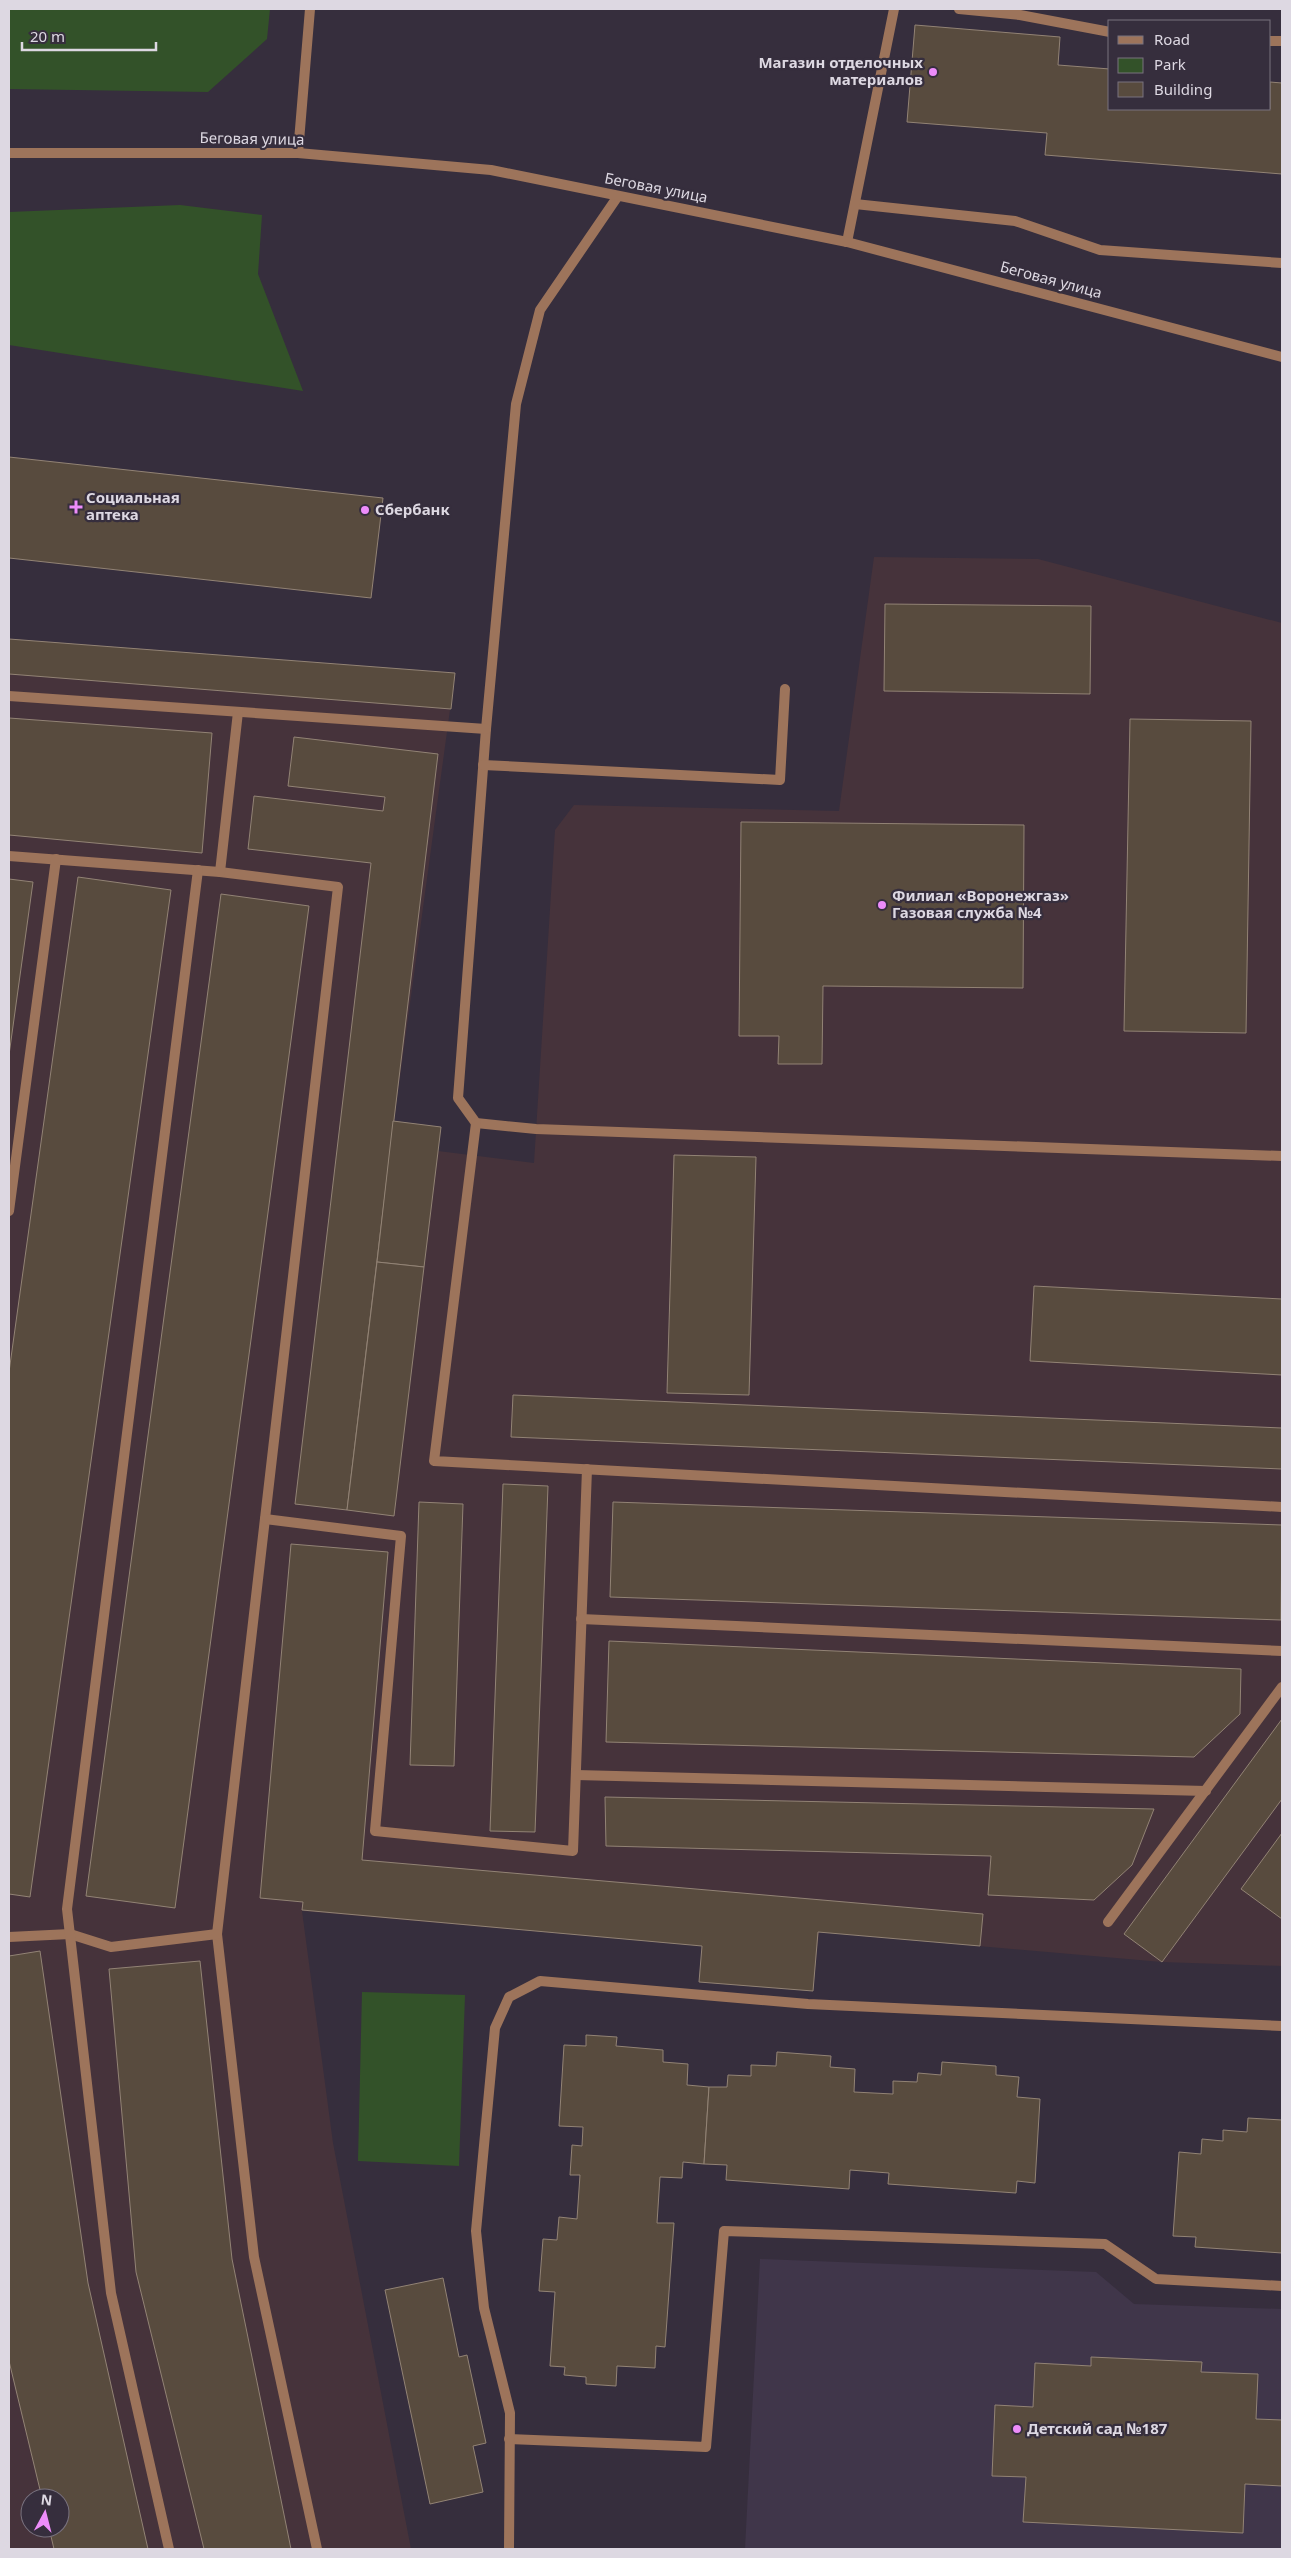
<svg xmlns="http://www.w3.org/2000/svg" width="1291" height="2558" font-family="'Noto Sans',sans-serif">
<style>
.built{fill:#40364a}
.industrial{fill:#46333b;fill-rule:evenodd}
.green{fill:#335229}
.building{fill:#584b3e;stroke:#928375}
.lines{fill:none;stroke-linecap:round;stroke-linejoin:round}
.service{stroke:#9d745b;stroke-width:10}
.tertiary{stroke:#9d745b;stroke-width:10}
.poi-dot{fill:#ed8cfa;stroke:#362e3d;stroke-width:2}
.labels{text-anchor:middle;stroke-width:4.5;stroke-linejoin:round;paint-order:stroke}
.poi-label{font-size:15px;font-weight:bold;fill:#ddd8e2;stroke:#362e3d;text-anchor:start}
.street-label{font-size:15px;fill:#ddd8e2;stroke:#362e3d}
</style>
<rect width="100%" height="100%" fill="#362e3d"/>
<path class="built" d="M760,2259L1096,2272L1134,2304L1282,2309V2549H745Z"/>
<path class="industrial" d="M874,557L1038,559L1282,623V1966L1162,1962L819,1932L813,1991L699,1982L702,1946L302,1911L333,2143L411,2549H9V639L455,673L394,1121L441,1127L438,1151L534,1163L555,830L574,805L839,811ZM30,2498H60V2528H30Z"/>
<g class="green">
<path d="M9,9H270L267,39L208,92L9,89Z"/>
<path d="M180,205L262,215L258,274L303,391L9,345V212Z"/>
<path d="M362,1992L465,1995L459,2166L358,2161Z"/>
</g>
<g class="building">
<path d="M915,25L1060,37L1058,65L1110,69V109H1270V82L1282,83V174L1045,155L1047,133L907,122Z"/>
<path d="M9,457L383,498L371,598L9,558Z"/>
<path d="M885,604L1091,606L1090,694L884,691Z"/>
<path d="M9,639L455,673L451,709L9,674Z"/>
<path d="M9,718L212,733L202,853L9,835Z"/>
<path d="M1130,719L1251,721L1246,1033L1124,1031Z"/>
<path d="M294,737L438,754L347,1510L295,1504L371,863L248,849L254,796L383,811L385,797L288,786Z"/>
<path d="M741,822L1024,825L1023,988L823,986L822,1064H778L779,1036H739Z"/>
<path d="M78,877L171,890L30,1897L9,1894V1372Z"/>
<path d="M9,879L33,882L9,1055Z"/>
<path d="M221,894L309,906L175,1908L86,1896Z"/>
<path d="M393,1121L441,1127L424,1267L377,1262Z"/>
<path d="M674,1155L756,1157L749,1395L667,1393Z"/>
<path d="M377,1262L424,1267L394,1516L347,1510Z"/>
<path d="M1034,1286L1282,1299V1375L1030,1361Z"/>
<path d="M513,1395L1282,1428V1469L511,1437Z"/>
<path d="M503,1484L548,1486L535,1832L490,1831Z"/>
<path d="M419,1502L463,1504L454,1766L410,1765Z"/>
<path d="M613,1502L1282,1525L1281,1620L610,1597Z"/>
<path d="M291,1544L388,1552L362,1860L983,1914L980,1946L818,1932L813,1991L699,1982L702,1946L302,1910L303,1902L260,1898Z"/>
<path d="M609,1641L1241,1669L1240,1714L1194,1757L606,1742Z"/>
<path d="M1282,1719V1799L1162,1962L1124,1934Z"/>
<path d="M605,1797L1154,1809L1132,1865L1094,1900L988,1895L991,1856L606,1846Z"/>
<path d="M1282,1833V1919L1241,1889Z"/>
<path d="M40,1951L88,2283L148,2549H54L49,2528H60V2498H42L9,2361V1956Z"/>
<path d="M200,1961L232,2259L291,2549H204L136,2272L109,1969Z"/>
<path d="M586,2035L617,2037L616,2046L663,2050V2062L688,2064L687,2085L709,2087L704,2164L683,2162L682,2178L660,2177L657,2223H674L665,2347L656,2346L655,2368L617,2366L616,2386L586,2384V2377L564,2375L565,2367L550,2366L555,2292L539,2291L543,2239L557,2240L559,2217L577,2219L580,2175H570L572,2145L582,2146L583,2127L559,2126L564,2045L586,2046Z"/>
<path d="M777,2052L831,2056L830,2067L855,2069L854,2092L893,2094V2081L917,2082L918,2073L941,2075L942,2062L996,2066V2075L1019,2077L1017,2097L1040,2099L1035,2183L1017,2181L1016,2193L888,2184L889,2173L850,2170L849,2189L726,2180L727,2165L704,2164L709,2087H727L728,2075L751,2076V2065L776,2066Z"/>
<path d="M1248,2118L1282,2120V2253L1195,2247L1196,2237L1173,2236L1179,2152L1201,2154L1202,2139L1223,2141V2130L1247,2132Z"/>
<path d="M443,2278L459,2357L467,2355L486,2443L473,2446L483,2492L430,2504L385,2290Z"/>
<path d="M1091,2357L1202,2362L1201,2372L1258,2374L1256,2419L1282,2420V2486L1245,2484L1243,2533L1023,2522L1026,2477L992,2476L995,2405L1033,2407L1035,2363L1091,2366Z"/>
</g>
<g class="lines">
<g class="service">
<path d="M959,9L1020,15L1110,32"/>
<path d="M1270,41H1282"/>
<path d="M298,153L310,9"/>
<path d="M618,196L540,310L516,404L486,729L458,1098L476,1123L536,1129L1282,1156"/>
<path d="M855,204L1015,221L1100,250L1282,263"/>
<path d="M847,242L894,9"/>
<path d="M9,696L486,729"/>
<path d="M483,765L780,780L785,689"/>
<path d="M9,856L220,872L338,887L217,1934L254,2257L317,2549"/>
<path d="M220,872L238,712"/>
<path d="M476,1123L434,1461L1282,1507"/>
<path d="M9,1211L56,859"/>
<path d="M265,1519L401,1536L375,1831L573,1851L587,1469"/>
<path d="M581,1619L1282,1651"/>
<path d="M576,1775L1206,1791"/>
<path d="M1108,1922L1282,1687"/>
<path d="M9,1937L70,1934L111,1947L217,1934"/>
<path d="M509,2439L706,2447L724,2231L1105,2244L1156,2279L1282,2286"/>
<path d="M169,2549L111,2293L67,1909L198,870"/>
<path d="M509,2549L510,2413L484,2308L476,2231L495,2028L509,1997L540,1981L808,2004L1282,2026"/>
</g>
<path class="tertiary" d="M9,153H298L491,170L847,242L1282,357"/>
</g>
<g class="poi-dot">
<circle cx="933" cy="72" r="5"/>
<path d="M73.5 499.5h5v5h5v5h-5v5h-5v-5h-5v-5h5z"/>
<circle cx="365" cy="510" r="5"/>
<circle cx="882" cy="905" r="5"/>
<circle cx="1017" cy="2429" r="5"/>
</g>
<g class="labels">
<g class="poi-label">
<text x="923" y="68" text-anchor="end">Магазин отделочных<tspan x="923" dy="17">материалов</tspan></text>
<text x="86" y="503">Социальная<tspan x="86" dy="17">аптека</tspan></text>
<text x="375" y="515">Сбербанк</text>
<text x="892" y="901">Филиал «Воронежгаз»<tspan x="892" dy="17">Газовая служба №4</tspan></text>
<text x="1027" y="2434">Детский сад №187</text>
</g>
<g class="street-label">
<text transform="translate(252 139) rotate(1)" y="5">Беговая улица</text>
<text transform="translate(656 188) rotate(11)" y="5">Беговая улица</text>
<text transform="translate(1051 280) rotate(15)" y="5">Беговая улица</text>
</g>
</g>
<rect width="1291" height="2558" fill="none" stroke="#ddd8e2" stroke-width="20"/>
<rect x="1108" y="20" width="162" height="90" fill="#362e3d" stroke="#79727f"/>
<rect x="1118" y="36" width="25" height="8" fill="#9d745b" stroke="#79727f"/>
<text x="1154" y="45" font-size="15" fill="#ddd8e2">Road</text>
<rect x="1118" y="58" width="25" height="15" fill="#335229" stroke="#79727f"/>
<text x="1154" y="70" font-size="15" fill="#ddd8e2">Park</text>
<rect x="1118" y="82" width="25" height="15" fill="#584b3e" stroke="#79727f"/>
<text x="1154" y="95" font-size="15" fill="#ddd8e2">Building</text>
<g transform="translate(45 2513) rotate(7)"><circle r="24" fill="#362e3d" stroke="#79727f"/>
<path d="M0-4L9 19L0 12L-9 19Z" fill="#ed8cfa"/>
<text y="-8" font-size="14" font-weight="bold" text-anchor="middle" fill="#ddd8e2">N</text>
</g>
<path d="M22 42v8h134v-8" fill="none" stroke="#ddd8e2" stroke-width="2.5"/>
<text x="30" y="42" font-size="15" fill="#ddd8e2" stroke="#362e3d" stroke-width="4" paint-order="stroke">20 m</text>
</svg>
